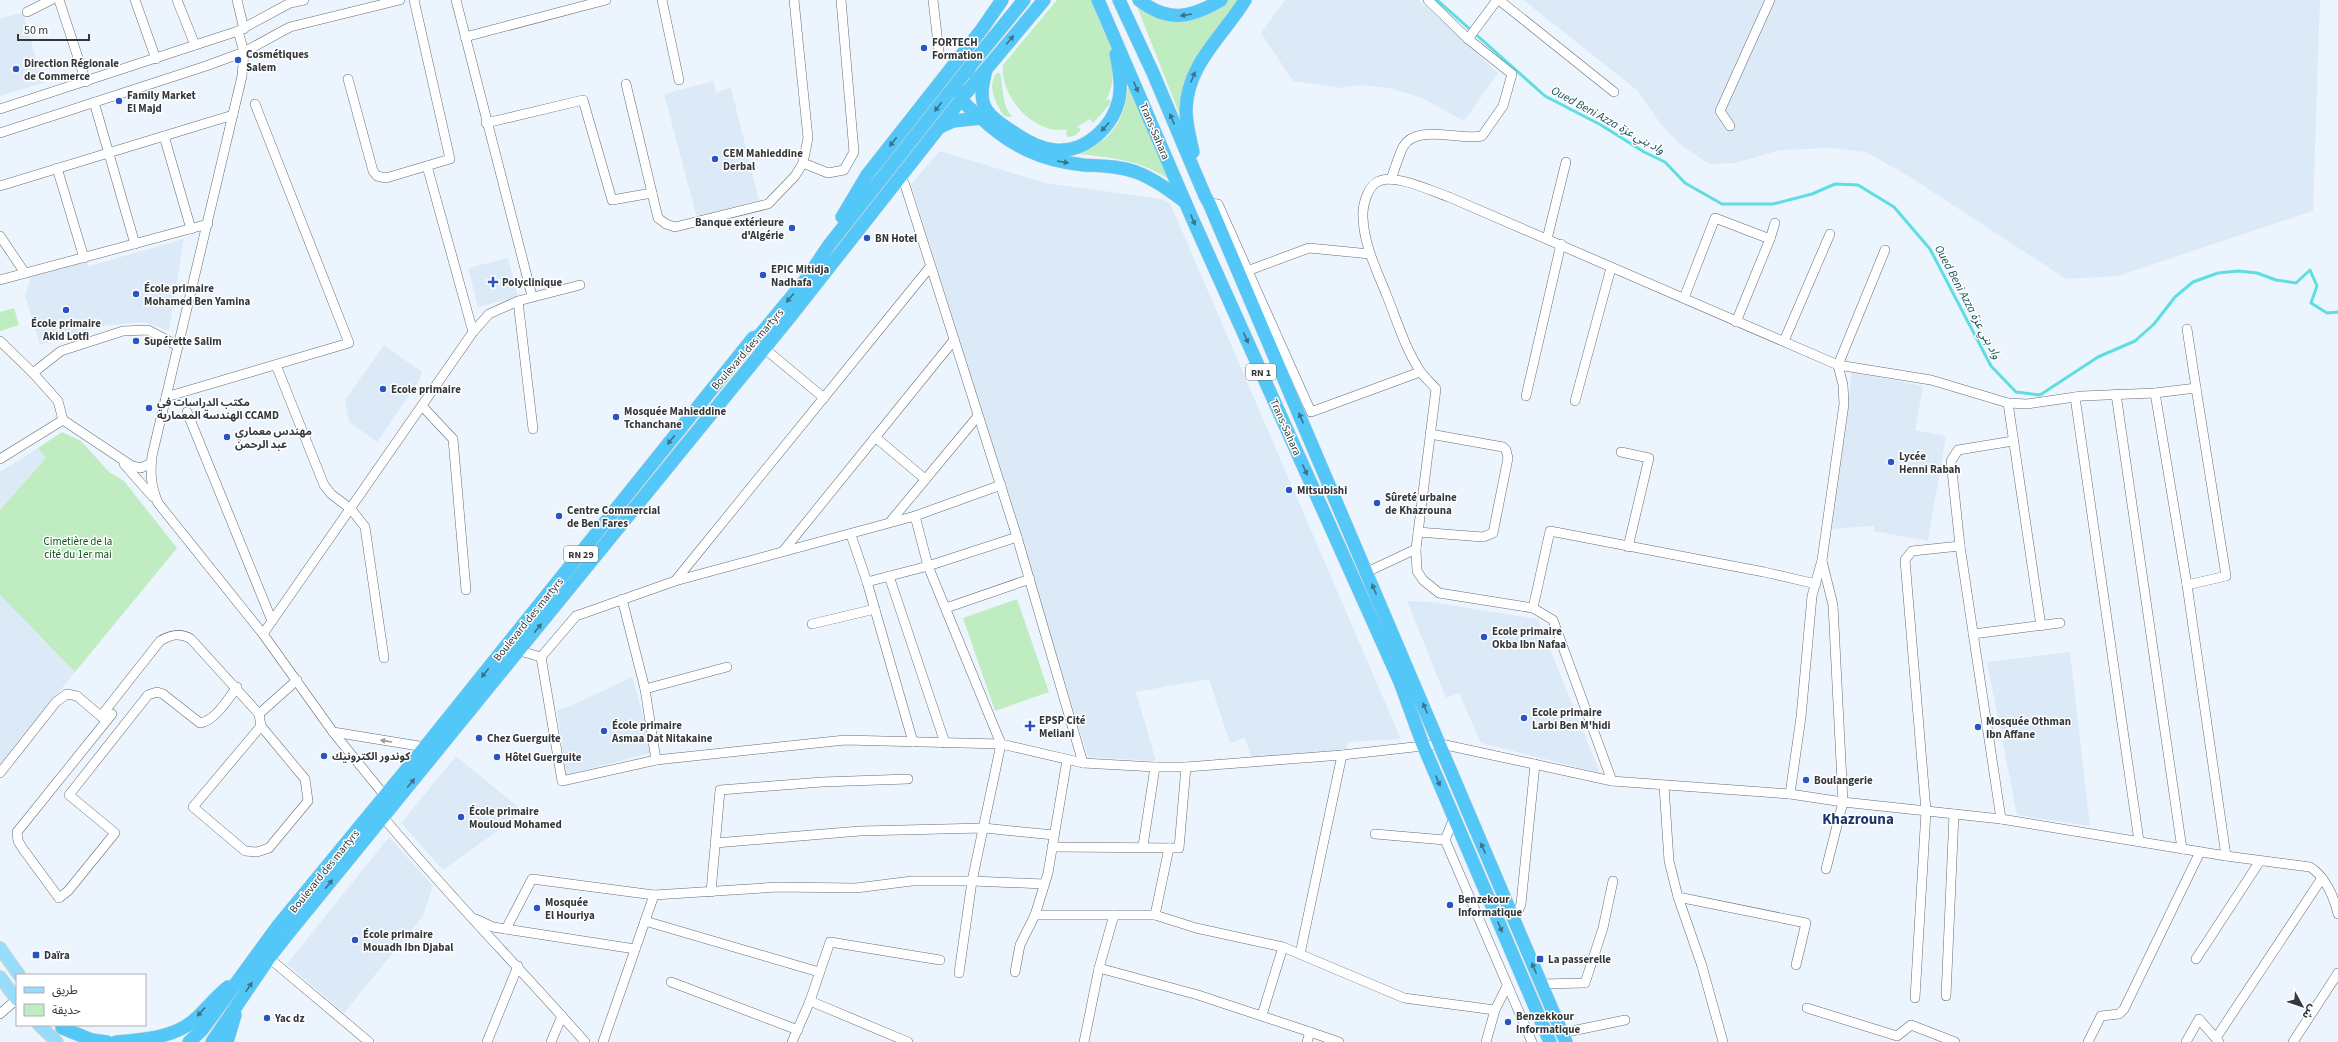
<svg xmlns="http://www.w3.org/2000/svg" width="2338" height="1042" font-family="'Source Sans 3','Noto Sans Arabic',sans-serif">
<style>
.built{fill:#dceaf8}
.green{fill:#bfedc1}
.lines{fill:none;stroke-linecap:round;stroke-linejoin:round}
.stream{stroke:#5edee2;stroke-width:3}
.minor-casing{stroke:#656d74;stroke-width:10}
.major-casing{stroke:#d2d3d4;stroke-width:14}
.highway-casing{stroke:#d2d3d4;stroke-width:14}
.minor{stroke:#fff;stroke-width:9}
.major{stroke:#97ddfb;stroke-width:12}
.highway{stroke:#52c7f8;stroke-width:13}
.oneway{fill:#407187}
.oneway2{fill:#9a9c9d}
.poi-dot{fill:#2855c3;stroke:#fff;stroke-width:1.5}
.labels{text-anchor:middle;stroke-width:3;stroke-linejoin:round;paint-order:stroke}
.shield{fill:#fff;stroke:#717476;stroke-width:1}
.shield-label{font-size:10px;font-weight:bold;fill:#34383b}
.poi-label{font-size:11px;font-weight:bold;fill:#34383b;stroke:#fff;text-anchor:start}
.street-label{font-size:11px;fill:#34383b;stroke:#fff}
.park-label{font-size:11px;fill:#085319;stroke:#fff}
.water-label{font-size:12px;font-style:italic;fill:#195153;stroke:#fff}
.district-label{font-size:15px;font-weight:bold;fill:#1e366d;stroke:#fff}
</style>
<rect width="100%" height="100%" fill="#ecf5fe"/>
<g class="built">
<path d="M1285,0H1419L1498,73L1464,121L1422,98L1389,88L1361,85L1341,88L1293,81L1261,33Z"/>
<path d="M1523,0H2320L2313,211L2118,276L2066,279L1910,177L1866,152L1831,148L1780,150L1736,163L1709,164L1682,146L1662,126L1638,91Z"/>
<path d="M23,13L43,83L0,96V18Z"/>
<path d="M713,81L716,92L731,88L759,200L697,218L664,94Z"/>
<path d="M940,151L1045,183L1162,199L1170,203L1401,739L1349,742L1346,749L1252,760L1245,738L1230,743L1209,679L1136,692L1156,761L1088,757L911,184Z"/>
<path d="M184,239L169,331L144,322L107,325L40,345L25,295L31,277L87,261L89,266Z"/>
<path d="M508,258L518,297L478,307L468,268Z"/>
<path d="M384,345L422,372L420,376L421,378L377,442L349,422L345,400Z"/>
<path d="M1852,372L1923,386L1915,430L1946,436L1928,541L1874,531V526L1832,529Z"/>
<path d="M38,448L46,458L0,510V472Z"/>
<path d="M0,595L75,672L0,765Z"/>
<path d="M1407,601L1431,602L1538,619L1600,773L1481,743L1459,693L1446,698Z"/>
<path d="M2070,652L2090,826L2017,815L1987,662Z"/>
<path d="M632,677L654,752L566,775L557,710L566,708Z"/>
<path d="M456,756L524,812L443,870L401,823Z"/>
<path d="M389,837L433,886L423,916L344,1013L287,964Z"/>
</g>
<g class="green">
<path d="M1057,0H1091L1105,34H1109L1112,50L1109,51C1114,67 1115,85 1106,100L1110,99L1111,103L1093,123L1090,119L1077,127L1080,128V131L1074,136L1067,137L1066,131L1068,129C1036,137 999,97 1003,65Z"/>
<path d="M1227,0H1238C1210,36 1184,65 1179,113L1136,4L1159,18Z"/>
<path d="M997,73H1000C1004,88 1001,103 1012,117L1004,116C996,104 986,85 997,73Z"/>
<path d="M1128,79L1174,183C1141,157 1101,157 1061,152C1071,150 1082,149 1092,146C1118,136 1129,105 1128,79Z"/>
<path d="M14,308L19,325L0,331V312Z"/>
<path d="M62,432L81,441L109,472L124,481L177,548L75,672L0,595V510L46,458L38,448Z"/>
<path d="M1017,599L1049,692L995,711L963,618Z"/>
</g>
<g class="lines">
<path class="stream" d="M1437,0L1545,96L1601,125L1644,152L1665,162L1685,183L1722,204H1773L1812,194L1835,184L1858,185L1894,207L1930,249L1991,366L2016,392L2040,395L2098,357L2135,341L2154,324L2175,297L2193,282L2218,273L2238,271L2257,273L2276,280L2296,283L2310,270L2317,286L2311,303L2327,313L2338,312"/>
<g class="minor-casing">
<g id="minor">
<path d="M59,0L86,82"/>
<path d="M135,0L156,59"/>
<path d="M177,0L195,45"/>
<path d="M237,0L244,29"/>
<path d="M456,0L532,296"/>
<path d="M662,0L679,80"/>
<path d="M933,0L939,52"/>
<path d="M1499,0L1614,92"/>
<path d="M27,12L51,0"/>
<path d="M238,31L244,52L242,76L152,456C150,474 151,486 158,503L263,634L333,732L385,796"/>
<path d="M465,37L606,0"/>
<path d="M1468,39L1497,0"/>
<path d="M348,79L373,171L377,176L386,178L450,159L414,0"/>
<path d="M626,84L658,218L666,224L675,227L768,204L795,176L803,163L808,138L794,0"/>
<path d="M94,102L135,244"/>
<path d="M0,109L238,31L290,3L304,0"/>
<path d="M486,123L583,100L612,200L652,193"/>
<path d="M1730,126L1720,111L1770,0"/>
<path d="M0,133L206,66L244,52L290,27L400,0"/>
<path d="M164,136L191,229"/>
<path d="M803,163L828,173L844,170L854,152L841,0"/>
<path d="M427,166L473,332"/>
<path d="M57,168L84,258"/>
<path d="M900,177L905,185L1017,537L1083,763"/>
<path d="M1391,179C1395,169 1398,157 1403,147C1416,123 1459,141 1482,136L1503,106L1512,74L1468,39L1428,0"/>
<path d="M0,186L233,115"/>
<path d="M1209,203L1218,204L1311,412L1420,372"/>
<path d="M0,236L25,273"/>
<path d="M1547,239L1566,162"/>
<path d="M1247,271L1309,248L1370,254"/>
<path d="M0,280L208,224"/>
<path d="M1684,298L1715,218L1770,239"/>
<path d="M518,301L533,429"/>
<path d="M1736,322L1770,239L1775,223"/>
<path d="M0,341L33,373"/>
<path d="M1784,341L1830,234"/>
<path d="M765,349L824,398"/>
<path d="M276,365L324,485L331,494L351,509L365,527L384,658"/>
<path d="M2155,393L2187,585L2226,856"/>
<path d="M2116,394L2182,849"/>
<path d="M1526,396L1561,244"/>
<path d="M166,397L349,343L255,104"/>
<path d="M2075,397L2139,841"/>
<path d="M1575,401L1611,268"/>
<path d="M2008,403L2041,626"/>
<path d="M422,406L453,439L466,590"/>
<path d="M187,412L272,621"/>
<path d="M63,420L58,401L33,373L61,351L123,331L148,330L178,346"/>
<path d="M875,437L925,479"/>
<path d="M1621,452L1649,458L1628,547"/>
<path d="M0,459L63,420L132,466L141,468L151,463"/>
<path d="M124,464L153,497"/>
<path d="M915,516L928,566L1017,537"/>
<path d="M890,522L978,416"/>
<path d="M1418,532L1483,537L1493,533L1508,458L1506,450L1503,447L1430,434"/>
<path d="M851,535L867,582L913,742"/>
<path d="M784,550L954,340"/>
<path d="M1822,561L1833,605L1843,802L1826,869"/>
<path d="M1367,572L1416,549"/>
<path d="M889,576L945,743"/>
<path d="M675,581L930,267"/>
<path d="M867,582L928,566L1001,744L972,881L959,973"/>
<path d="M2187,585L2226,576L2196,388"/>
<path d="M622,599L645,689L656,760"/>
<path d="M946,608L1030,579"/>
<path d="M1533,608L1550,531L1764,572L1816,584"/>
<path d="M812,624L875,609"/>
<path d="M263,634L473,332L489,314L518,301L580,285"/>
<path d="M1973,634L2060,623"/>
<path d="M515,647L520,651L541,657"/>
<path d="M541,657L562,781L656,760L845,740L1001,744L1083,763L1155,767H1186L1342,755L1441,744L1612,781L1790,794L1843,802L2001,819L2226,856L2310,867C2325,876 2334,897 2338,914"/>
<path d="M541,657L576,616L675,581L915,516L1001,485"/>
<path d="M645,689L727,667"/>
<path d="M112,714L17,832L18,841L23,849L59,898L68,891L115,833L69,795L148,695L157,692L163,694L200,723C215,721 228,699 237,687"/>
<path d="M259,714L297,680"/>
<path d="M101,716L160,641C170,635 180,632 191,639L259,714L261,726L193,807L245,851L257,852L269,848L308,801L305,779L261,726"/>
<path d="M333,732L425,747"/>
<path d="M0,773L56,702L67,694L77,696L104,719"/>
<path d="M1612,781L1553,620L1533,608L1439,593L1423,580L1417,571L1416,549L1436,389C1431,383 1424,377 1420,371C1405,348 1397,321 1387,296C1377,271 1364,245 1363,218C1362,207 1367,186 1379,181C1397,174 1431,191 1449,197L1838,365L1931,380L2008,403L2027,404L2082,396L2155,393L2196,388L2187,329"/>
<path d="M1664,786L1669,861L1678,897L1702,966L1723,1042"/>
<path d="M1790,794L1801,717L1812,596L1822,560L1844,404L1843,385L1838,365L1885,250"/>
<path d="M383,817C447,894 518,966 585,1042"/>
<path d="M1454,818L1445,840L1532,1042"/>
<path d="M2001,819L1960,546L1951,461L1958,450L2013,441"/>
<path d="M1375,834L1445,840"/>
<path d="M715,843L860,831L984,828L1054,835"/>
<path d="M1143,846L1155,767"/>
<path d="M1052,847L1179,848L1186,767"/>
<path d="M711,892L720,790L822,782L908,779"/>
<path d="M1678,897L1806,923L1796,965"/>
<path d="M1035,915H1155L1196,928L1283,947L1404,998L1495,1010"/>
<path d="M1155,915L1169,848"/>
<path d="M476,919L493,927L635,949"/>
<path d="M645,921L819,972"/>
<path d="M1514,921L1521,904L1535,764"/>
<path d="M506,929L532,879L654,895L778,887L856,888L912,881H972L1044,884"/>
<path d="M1300,954L1342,755"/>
<path d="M269,958L369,1042"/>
<path d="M2196,959L2260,861"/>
<path d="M1099,968L1198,995L1310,1032"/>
<path d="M1015,972L1020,945L1035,915L1048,873L1067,760"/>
<path d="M671,982L798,1030"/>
<path d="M1540,984L1585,983L1603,928L1613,881"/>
<path d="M1946,996L1954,814"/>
<path d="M1915,998L1926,811L1905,560L1912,551L1960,546"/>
<path d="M810,1001L908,1042"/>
<path d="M1807,1008L1897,1036L1911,1025L1955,1042"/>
<path d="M0,1014L17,999"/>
<path d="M1262,1015L1283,947"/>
<path d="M1562,1033L1625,1020"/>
<path d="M2216,1038L2322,878"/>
<path d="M487,1042L518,966"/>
<path d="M551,1042L562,1016"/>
<path d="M603,1042L654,895"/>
<path d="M792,1042L810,1001L830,942L940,960"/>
<path d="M1084,1042L1099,968L1114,915"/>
<path d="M1307,1042L1310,1032L1339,1042"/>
<path d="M1486,1042L1495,1010L1507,986"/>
<path d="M2088,1042L2101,1016L2119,1014L2124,1009L2200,852"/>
<path d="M2186,1042L2199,1019L2219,1042"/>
<path d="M2293,1042L2338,973"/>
</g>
</g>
<g class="major-casing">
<g id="major">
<path d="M0,948L19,975"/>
<path d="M0,977L17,1000"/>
<path d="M39,1025L57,1042"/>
</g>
</g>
<g class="highway-casing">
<g id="highway">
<path d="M1098,0L1192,218L1400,682L1423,745L1550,1042"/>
<path d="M1119,0L1153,73L1205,196L1209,203L1566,1042"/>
<path d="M1139,0C1168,23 1191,18 1221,0"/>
<path d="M986,70C983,82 979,98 986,109C992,119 1007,128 1016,134C1028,142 1041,149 1055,150C1085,153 1113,127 1119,99C1122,84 1119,69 1116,54"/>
<path d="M967,72L971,65L1024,0"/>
<path d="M960,91C960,102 971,109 979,116C1010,146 1042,161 1084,165C1102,166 1119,166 1136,172C1154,179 1169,190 1185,202"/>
<path d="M940,127L953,121L981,118"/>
<path d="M1193,152C1190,138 1186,124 1186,110C1187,64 1223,36 1245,0"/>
<path d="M842,217L867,175L982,29L1002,0"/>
<path d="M62,1028L92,1040L107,1042"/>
<path d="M116,1042C141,1040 173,1038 193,1021C205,1011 215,997 228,987"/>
<path d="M189,1042L202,1030L277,927L425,747L753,338L759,336L807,278L829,245L971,65"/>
<path d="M212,1042L269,958L287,935L790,317L967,92L1044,0"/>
<path d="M227,1042L235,1015"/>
</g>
</g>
<use href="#minor" class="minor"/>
<use href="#major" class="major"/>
<use href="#highway" class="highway"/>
</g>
<defs><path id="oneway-solid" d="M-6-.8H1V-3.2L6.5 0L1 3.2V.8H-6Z"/></defs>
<g class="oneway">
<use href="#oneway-solid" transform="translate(1186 15) rotate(171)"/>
<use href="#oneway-solid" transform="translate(1010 40) rotate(-50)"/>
<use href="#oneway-solid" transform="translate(1193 77) rotate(-68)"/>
<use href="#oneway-solid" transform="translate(1136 87) rotate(67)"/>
<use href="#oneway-solid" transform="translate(938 107) rotate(128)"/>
<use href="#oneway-solid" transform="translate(1172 119) rotate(-113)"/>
<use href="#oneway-solid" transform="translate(1105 127) rotate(132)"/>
<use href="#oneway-solid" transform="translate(893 142) rotate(128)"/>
<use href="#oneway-solid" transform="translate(1063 162) rotate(10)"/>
<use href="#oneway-solid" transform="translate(1193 220) rotate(67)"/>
<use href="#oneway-solid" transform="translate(790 298) rotate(130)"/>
<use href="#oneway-solid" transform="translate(1246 338) rotate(66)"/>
<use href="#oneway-solid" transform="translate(1301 418) rotate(-113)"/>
<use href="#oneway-solid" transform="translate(671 440) rotate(129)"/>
<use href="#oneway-solid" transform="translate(1305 470) rotate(66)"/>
<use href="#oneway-solid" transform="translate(1374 589) rotate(-113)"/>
<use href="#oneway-solid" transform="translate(538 628) rotate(-51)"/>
<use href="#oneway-solid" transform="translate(485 673) rotate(129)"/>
<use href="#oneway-solid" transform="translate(1425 708) rotate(-113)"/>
<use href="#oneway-solid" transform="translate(1438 781) rotate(67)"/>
<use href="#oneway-solid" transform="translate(411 783) rotate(-50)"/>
<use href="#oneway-solid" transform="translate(1483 848) rotate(-113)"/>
<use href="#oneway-solid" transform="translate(329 884) rotate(-51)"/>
<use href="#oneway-solid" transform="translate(1500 927) rotate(67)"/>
<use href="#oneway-solid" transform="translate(1534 968) rotate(-113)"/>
<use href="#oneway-solid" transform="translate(249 987) rotate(-56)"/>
<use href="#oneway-solid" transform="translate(201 1012) rotate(133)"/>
</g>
<use class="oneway2" href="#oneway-solid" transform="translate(386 741) rotate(-171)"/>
<g class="poi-dot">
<circle cx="924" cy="48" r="4"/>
<circle cx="238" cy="60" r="4"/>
<circle cx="16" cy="69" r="4"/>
<circle cx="119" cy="101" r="4"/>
<circle cx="715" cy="159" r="4"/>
<circle cx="792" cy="228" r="4"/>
<circle cx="867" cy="238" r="4"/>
<circle cx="763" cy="275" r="4"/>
<path d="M491 276h4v4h4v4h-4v4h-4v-4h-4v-4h4z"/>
<circle cx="136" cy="294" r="4"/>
<circle cx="66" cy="310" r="4"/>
<circle cx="136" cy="341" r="4"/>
<circle cx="383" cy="389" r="4"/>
<circle cx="149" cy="408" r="4"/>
<circle cx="616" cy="417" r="4"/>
<circle cx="227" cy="437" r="4"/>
<circle cx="1891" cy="462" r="4"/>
<circle cx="1289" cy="490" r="4"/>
<circle cx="1377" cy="503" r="4"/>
<circle cx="559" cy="516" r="4"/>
<circle cx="1484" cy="637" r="4"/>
<circle cx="1524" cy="718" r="4"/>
<path d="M1028 720h4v4h4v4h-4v4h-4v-4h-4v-4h4z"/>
<circle cx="1978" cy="727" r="4"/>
<circle cx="604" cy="731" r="4"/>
<circle cx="479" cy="738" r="4"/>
<circle cx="324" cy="756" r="4"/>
<circle cx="497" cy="757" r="4"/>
<circle cx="1806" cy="780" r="4"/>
<circle cx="461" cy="817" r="4"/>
<circle cx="1450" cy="905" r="4"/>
<circle cx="537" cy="908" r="4"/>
<circle cx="355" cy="940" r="4"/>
<rect x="32" y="951" width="8" height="8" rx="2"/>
<rect x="1536" y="955" width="8" height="8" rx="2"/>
<circle cx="267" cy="1018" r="4"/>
<circle cx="1508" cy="1022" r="4"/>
</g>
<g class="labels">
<g class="shield">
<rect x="1246" y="364" width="30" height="16" rx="3"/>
<rect x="564" y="546" width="34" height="16" rx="3"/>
</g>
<g class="shield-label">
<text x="1261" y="376">RN 1</text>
<text x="581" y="558">RN 29</text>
</g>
<g class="poi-label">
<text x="932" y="46">FORTECH<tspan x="932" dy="13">Formation</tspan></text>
<text x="246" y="58">Cosmétiques<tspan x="246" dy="13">Salem</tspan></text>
<text x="24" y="67">Direction Régionale<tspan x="24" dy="13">de Commerce</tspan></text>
<text x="127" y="99">Family Market<tspan x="127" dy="13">El Majd</tspan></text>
<text x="723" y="157">CEM Mahieddine<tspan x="723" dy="13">Derbal</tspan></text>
<text x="784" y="226" text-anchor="end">Banque extérieure<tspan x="784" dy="13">d'Algérie</tspan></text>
<text x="875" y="242">BN Hotel</text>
<text x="771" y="273">EPIC Mitidja<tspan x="771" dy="13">Nadhafa</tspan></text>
<text x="502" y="286">Polyclinique</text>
<text x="144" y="292">École primaire<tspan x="144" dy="13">Mohamed Ben Yamina</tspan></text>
<text x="66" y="327" text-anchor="middle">École primaire<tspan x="66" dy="13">Akid Lotfi</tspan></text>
<text x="144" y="345">Supérette Salim</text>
<text x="391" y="393">Ecole primaire</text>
<text x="157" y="406">مكتب الدراسات في<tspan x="157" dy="13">الهندسة المعمارية CCAMD</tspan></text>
<text x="624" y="415">Mosquée Mahieddine<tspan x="624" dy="13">Tchanchane</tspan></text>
<text x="235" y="435">مهندس معماري<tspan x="235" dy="13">عبد الرحمن</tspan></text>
<text x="1899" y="460">Lycée<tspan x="1899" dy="13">Henni Rabah</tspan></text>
<text x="1297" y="494">Mitsubishi</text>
<text x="1385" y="501">Sûreté urbaine<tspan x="1385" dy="13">de Khazrouna</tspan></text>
<text x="567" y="514">Centre Commercial<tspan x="567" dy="13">de Ben Fares</tspan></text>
<text x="1492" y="635">Ecole primaire<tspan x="1492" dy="13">Okba Ibn Nafaa</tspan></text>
<text x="1532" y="716">Ecole primaire<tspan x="1532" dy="13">Larbi Ben M'hidi</tspan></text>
<text x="1039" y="724">EPSP Cité<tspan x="1039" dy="13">Meliani</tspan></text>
<text x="1986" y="725">Mosquée Othman<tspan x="1986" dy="13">Ibn Affane</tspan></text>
<text x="612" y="729">École primaire<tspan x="612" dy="13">Asmaa Dat Nitakaine</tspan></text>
<text x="487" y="742">Chez Guerguite</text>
<text x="332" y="760">كوندور الكترونيك</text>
<text x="505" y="761">Hôtel Guerguite</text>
<text x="1814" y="784">Boulangerie</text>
<text x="469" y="815">École primaire<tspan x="469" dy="13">Mouloud Mohamed</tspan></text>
<text x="1458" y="903">Benzekour<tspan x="1458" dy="13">Informatique</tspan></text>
<text x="545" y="906">Mosquée<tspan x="545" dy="13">El Houriya</tspan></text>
<text x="363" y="938">École primaire<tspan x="363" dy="13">Mouadh Ibn Djabal</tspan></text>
<text x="44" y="959">Daïra</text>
<text x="1548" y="963">La passerelle</text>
<text x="1516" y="1020">Benzekkour<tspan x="1516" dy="13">Informatique</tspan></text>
<text x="275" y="1022">Yac dz</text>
</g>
<g class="street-label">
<text transform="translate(1155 131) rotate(67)" y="4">Trans-Sahara</text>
<text transform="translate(747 349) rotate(-49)" y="4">Boulevard des martyrs</text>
<text transform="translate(1286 427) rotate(66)" y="4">Trans-Sahara</text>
<text transform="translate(528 619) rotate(-51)" y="4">Boulevard des martyrs</text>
<text transform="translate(324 871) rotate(-51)" y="4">Boulevard des martyrs</text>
</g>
<g class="park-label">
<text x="78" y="545">Cimetière de la<tspan x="78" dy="13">cité du 1er mai</tspan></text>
</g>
<g class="water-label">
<text transform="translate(1608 120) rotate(29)" y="4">Oued Beni Azza واد بني عزة</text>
<text transform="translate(1968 302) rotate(62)" y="4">Oued Beni Azza واد بني عزة</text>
</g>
<g class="district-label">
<text x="1858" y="824">Khazrouna</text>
</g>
</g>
<rect x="16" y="974" width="130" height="52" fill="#ffffff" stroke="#aeafb1"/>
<rect x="24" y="987" width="20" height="6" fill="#97ddfb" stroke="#aeafb1"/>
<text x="52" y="994" font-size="12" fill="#34383b">طريق</text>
<rect x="24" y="1004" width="20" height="12" fill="#bfedc1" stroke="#aeafb1"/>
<text x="52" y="1014" font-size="12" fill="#34383b">حديقة</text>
<g transform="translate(2302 1006) rotate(130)" stroke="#ffffff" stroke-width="3" paint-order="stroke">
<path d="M0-3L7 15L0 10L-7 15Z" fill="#34383b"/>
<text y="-6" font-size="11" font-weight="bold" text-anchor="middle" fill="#34383b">ش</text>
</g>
<path d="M18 34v6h71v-6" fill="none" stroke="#34383b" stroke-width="2"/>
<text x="24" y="34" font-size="12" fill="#34383b" stroke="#ffffff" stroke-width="3" paint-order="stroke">50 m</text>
</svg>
